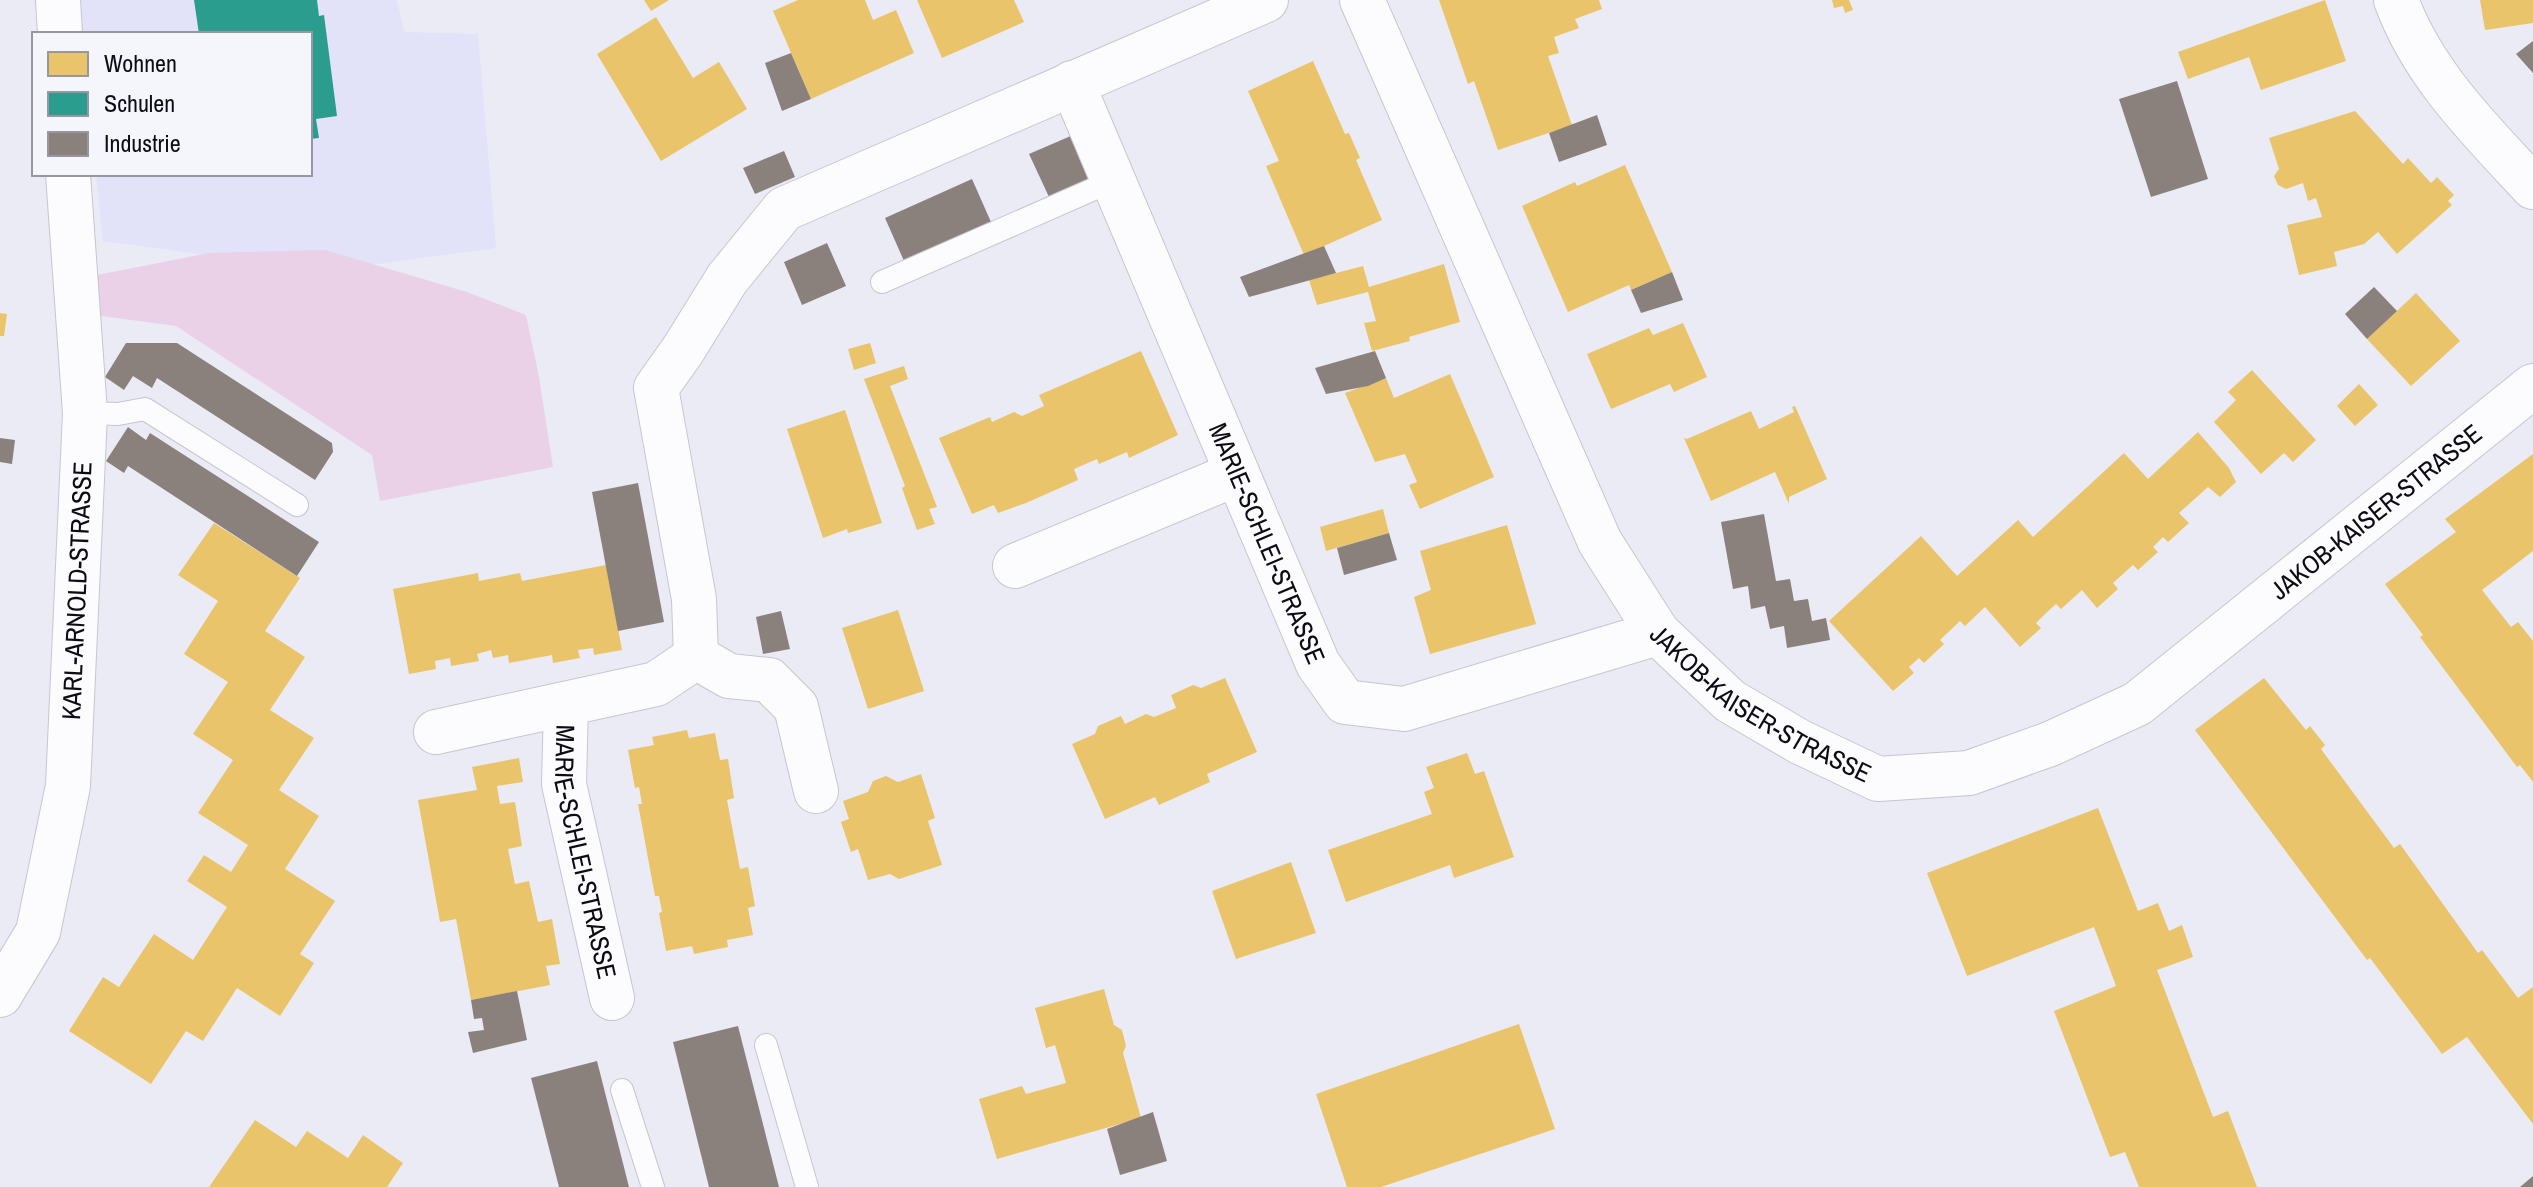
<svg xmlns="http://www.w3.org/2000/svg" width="2533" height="1187" font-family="'Archivo Narrow',sans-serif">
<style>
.built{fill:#e2e2f9}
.green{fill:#ead1e7}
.homes{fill:#e9c46a}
.schools{fill:#2a9d8f}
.industry{fill:#8a817c}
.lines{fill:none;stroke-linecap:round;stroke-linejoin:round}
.lane-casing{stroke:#c6c6d1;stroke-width:24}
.street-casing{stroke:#c6c6d1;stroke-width:46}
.lane{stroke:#fcfcfe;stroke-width:22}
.street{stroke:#fcfcfe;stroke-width:44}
.labels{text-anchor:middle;stroke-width:8;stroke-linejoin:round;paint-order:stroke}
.street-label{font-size:26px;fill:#0c0b16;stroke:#f5f5fc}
</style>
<rect width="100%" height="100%" fill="#ebebf6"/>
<path class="built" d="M75,0H397L404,32L478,34L496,248L325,271L103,241L96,174H310V34H79Z"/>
<path class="green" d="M325,250L467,292L526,315L539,377L553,467L380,501L372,455L176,326L79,313L77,279L209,253Z"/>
<g class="homes">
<path d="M644,0H669L651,11Z"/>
<path d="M798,0H865L873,20L896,10L914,53L811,99L773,11Z"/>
<path d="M917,0H1014L1024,22L942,58Z"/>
<path d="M1439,0H1599L1602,9L1575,19L1579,28L1554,37L1559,53L1548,56L1572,125L1498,150L1474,81L1468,84Z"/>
<path d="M1832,0H1849L1853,10L1845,13L1843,6L1834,8Z"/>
<path d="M2325,0L2346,61L2261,90L2249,57L2188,79L2178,52Z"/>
<path d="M2480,0H2533V23L2485,30Z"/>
<path d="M656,17L693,78L719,62L747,109L661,161L597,54Z"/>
<path d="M1313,61L1345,134L1349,133L1360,158L1356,160L1382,220L1304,255L1266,166L1279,161L1248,91Z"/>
<path d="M2355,111L2403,164L2408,158L2431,183L2437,177L2454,195L2448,201L2452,205L2397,254L2378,232L2364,244L2334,252L2337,266L2299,275L2287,225L2322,217L2316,198L2308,201L2303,183L2286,189L2278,185L2274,176L2279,169L2269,138Z"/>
<path d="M1625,165L1672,272L1631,290L1629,285L1568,312L1522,206L1575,182L1577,186Z"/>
<path d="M1444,264L1460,322L1409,337L1410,341L1372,351L1364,323L1376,321L1368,292L1317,305L1309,280L1363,266L1369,287Z"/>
<path d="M2416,293L2460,341L2411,386L2367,339Z"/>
<path d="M0,313L7,314L4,336H0Z"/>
<path d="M1683,323L1707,377L1674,392L1670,384L1611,409L1587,354L1649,328L1653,335Z"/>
<path d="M870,343L876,363L854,370L848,349Z"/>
<path d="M1141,351L1178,435L1129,458L1127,452L1099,464L1097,459L1074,469L1078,480L1026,503L998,513L994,505L972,514L939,438L990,417L992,422L1014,412L1022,416L1044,406L1039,395Z"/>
<path d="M904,366L908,379L890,386L937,507L929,509L935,524L917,530L902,488L905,486L864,379Z"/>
<path d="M2252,370L2316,440L2293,462L2284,453L2261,474L2214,422L2236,400L2228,392Z"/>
<path d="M1450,374L1494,477L1420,509L1409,485L1417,482L1405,454L1375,462L1345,393L1386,378L1394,398Z"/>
<path d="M2359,384L2378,405L2355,426L2337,406Z"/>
<path d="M1795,406L1827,479L1789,497V504L1775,472L1711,501L1684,438L1687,439L1751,411L1759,429L1794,412L1792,407Z"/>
<path d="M845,410L882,523L848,533L847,529L823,538L787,429Z"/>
<path d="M2198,432L2229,468L2236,482L2220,497L2208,487L2179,513L2189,523L2168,542L2163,537L2153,547L2158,552L2138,570L2133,565L2113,583L2118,589L2097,608L2082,590L2061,609L2056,604L2046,613L2036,623L2041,628L2020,647L1985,607L1965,626L1960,621L1940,640L1944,644L1924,663L1919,658L1909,667L1914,673L1893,691L1829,621L1921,536L1957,576L2018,520L2033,537L2124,453L2148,479Z"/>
<path d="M2533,454V551L2482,590L2511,627L2518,622L2533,641V782L2520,765L2517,767L2420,637L2423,635L2385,584L2456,532L2445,519Z"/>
<path d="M1383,509L1389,533L1326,551L1320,527Z"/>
<path d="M214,523L300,578L265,631L305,657L270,710L314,738L279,790L319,816L285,869L335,901L300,954L314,963L280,1016L237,988L203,1041L186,1031L151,1084L69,1031L103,977L119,987L154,934L193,960L227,907L187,881L204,855L231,872L248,845L198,813L233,760L193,734L228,682L184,654L218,601L178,575Z"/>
<path d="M1507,525L1536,624L1430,654L1414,597L1431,590L1420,551Z"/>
<path d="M606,565L622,650L594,655L593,648L578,650L580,658L553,663L552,655L509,663L508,655L493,658L491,650L477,654L479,661L451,666L450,658L435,661L436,669L409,674L393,589L478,573L479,581L520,573L522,581Z"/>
<path d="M898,610L924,691L868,709L842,628Z"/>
<path d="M1225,678L1257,752L1207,774L1210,782L1159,805L1155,797L1105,819L1072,744L1095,734L1098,726L1121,716L1125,724L1146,714L1154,717L1176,708L1171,695L1193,685L1201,688Z"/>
<path d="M2264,678L2306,730L2310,726L2325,745L2321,749L2394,848L2400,844L2478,953L2482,950L2518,998L2533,987V1124L2467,1037L2442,1054L2370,958L2367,960L2195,730Z"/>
<path d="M687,730L689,738L715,733L720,760L728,759L734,798L727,800L740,869L748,867L755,906L748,908L753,935L727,940L728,947L694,954L692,946L666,951L659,913L662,912L659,896H655L638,804H642L639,787L635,788L628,750L654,745L652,737Z"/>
<path d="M1467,753L1475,774L1484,771L1514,857L1454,878L1450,865L1346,902L1328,850L1432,814L1424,792L1434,788L1426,767Z"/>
<path d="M519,758L523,782L497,786L500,804L515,802L522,846L508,849L515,884L529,881L538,922L552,919L560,964L546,966L550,985L471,1000L456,919L440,922L418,800L477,790L472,767Z"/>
<path d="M921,774L935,818L928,821L942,865L899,879L890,874L868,880L858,849L851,852L841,822L849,819L843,801L868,792L873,781L886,776L898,782Z"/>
<path d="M2098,808L2138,911L2158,903L2169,931L2182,925L2193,957L2157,970L2213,1117L2228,1111L2257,1187H2139L2125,1152L2110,1157L2054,1011L2116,986L2094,927L1967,976L1927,873Z"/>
<path d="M1291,862L1316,933L1236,959L1212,891Z"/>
<path d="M1104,989L1114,1025L1122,1030L1126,1046L1123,1053L1141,1118L997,1159L979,1099L1022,1086L1026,1094L1066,1083L1055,1045L1046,1048L1035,1008Z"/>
<path d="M1519,1024L1555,1129L1381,1187H1347L1316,1094Z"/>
<path d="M255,1120L296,1147L307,1131L348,1158L363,1135L403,1163L387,1187H209Z"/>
</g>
<path class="schools" d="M194,0H317L319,16L324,15L337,116L316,119L319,138L310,139V34H199Z"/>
<g class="industry">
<path d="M2533,41V73L2516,54Z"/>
<path d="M791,53L811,99L782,111L765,63Z"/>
<path d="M2177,81L2208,179L2151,197L2119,99Z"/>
<path d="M1597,115L1607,145L1559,162L1549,133Z"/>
<path d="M1073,135L1092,178L1049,197L1029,154Z"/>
<path d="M784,151L795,177L755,194L743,168Z"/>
<path d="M972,179L991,222L904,261L885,218Z"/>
<path d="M827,243L846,286L802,305L784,262Z"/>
<path d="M1324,246L1336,273L1249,297L1240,277Z"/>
<path d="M1672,272L1683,300L1641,313L1631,290Z"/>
<path d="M2374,287L2397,311L2367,339L2345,314Z"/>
<path d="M126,343H177L332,443L333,452L315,480L157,378L152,388L133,376L124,390L105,377Z"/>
<path d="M1375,351L1386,378L1368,386L1326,394L1315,368Z"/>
<path d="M128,427L146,440L150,433L319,542L297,576L128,466L124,473L106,461Z"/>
<path d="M0,438L15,440L12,464L0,462Z"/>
<path d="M638,483L664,622L618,631L592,492Z"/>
<path d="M1764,514L1776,581L1790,579L1794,601L1808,599L1812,621L1826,618L1830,640L1787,648L1784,626L1770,629L1765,606L1751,609L1748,586L1733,589L1721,522Z"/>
<path d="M1389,533L1397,560L1344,575L1337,548Z"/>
<path d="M781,611L790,649L763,654L756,617Z"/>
<path d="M517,991L527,1040L473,1053L468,1032L484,1030L482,1018L474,1019L471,1000Z"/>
<path d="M738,1026L779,1187H709L673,1042Z"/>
<path d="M597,1061L629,1187H559L531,1078Z"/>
<path d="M1153,1112L1167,1161L1120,1175L1107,1129Z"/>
<path d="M2533,1176V1187H2520Z"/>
</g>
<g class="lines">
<g class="lane-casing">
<g id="lane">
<path d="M882,282L1112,181"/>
<path d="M85,413L118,414L145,409L297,505"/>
<path d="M766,1045L807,1187"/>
<path d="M622,1090L653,1187"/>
</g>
</g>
<g class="street-casing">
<g id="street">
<path d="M58,0L60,34"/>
<path id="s1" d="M1362,0L1600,542L1658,633L1730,701L1800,742L1878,779L1969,773L2050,744L2137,704L2533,386"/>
<path d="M2396,0C2423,74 2480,130 2533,187"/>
<path id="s2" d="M1072,83L1318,664L1345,702L1404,709L1658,633"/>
<path d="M1015,566L1236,474"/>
<path d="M696,657L729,676L769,680L796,707L816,791"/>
<path id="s3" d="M566,704L564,784L612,998"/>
<path d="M436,732L656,684L696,657L694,599L656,388L683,350L727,279L784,209L1266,0"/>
<path id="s4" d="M0,995L38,932L68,786L85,413L68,174"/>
</g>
</g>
<use href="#lane" class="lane"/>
<use href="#street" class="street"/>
</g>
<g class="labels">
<g class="street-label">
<text dy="9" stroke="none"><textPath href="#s1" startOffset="1546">JAKOB-KAISER-STRASSE</textPath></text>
<text dy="9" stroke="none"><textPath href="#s2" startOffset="500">MARIE-SCHLEI-STRASSE</textPath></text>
<text dy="9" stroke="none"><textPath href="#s4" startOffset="418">KARL-ARNOLD-STRASSE</textPath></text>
<text dy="9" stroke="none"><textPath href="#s1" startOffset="826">JAKOB-KAISER-STRASSE</textPath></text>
<text dy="9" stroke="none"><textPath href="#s3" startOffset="150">MARIE-SCHLEI-STRASSE</textPath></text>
</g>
</g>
<rect x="32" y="32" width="280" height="144" fill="#f5f5fc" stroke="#9897a0" stroke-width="2"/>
<rect x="48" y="52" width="40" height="24" fill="#e9c46a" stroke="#9897a0" stroke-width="2"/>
<text x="104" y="72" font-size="24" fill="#0c0b16">Wohnen</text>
<rect x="48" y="92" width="40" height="24" fill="#2a9d8f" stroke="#9897a0" stroke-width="2"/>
<text x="104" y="112" font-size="24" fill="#0c0b16">Schulen</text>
<rect x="48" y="132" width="40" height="24" fill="#8a817c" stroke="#9897a0" stroke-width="2"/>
<text x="104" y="152" font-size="24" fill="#0c0b16">Industrie</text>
</svg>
